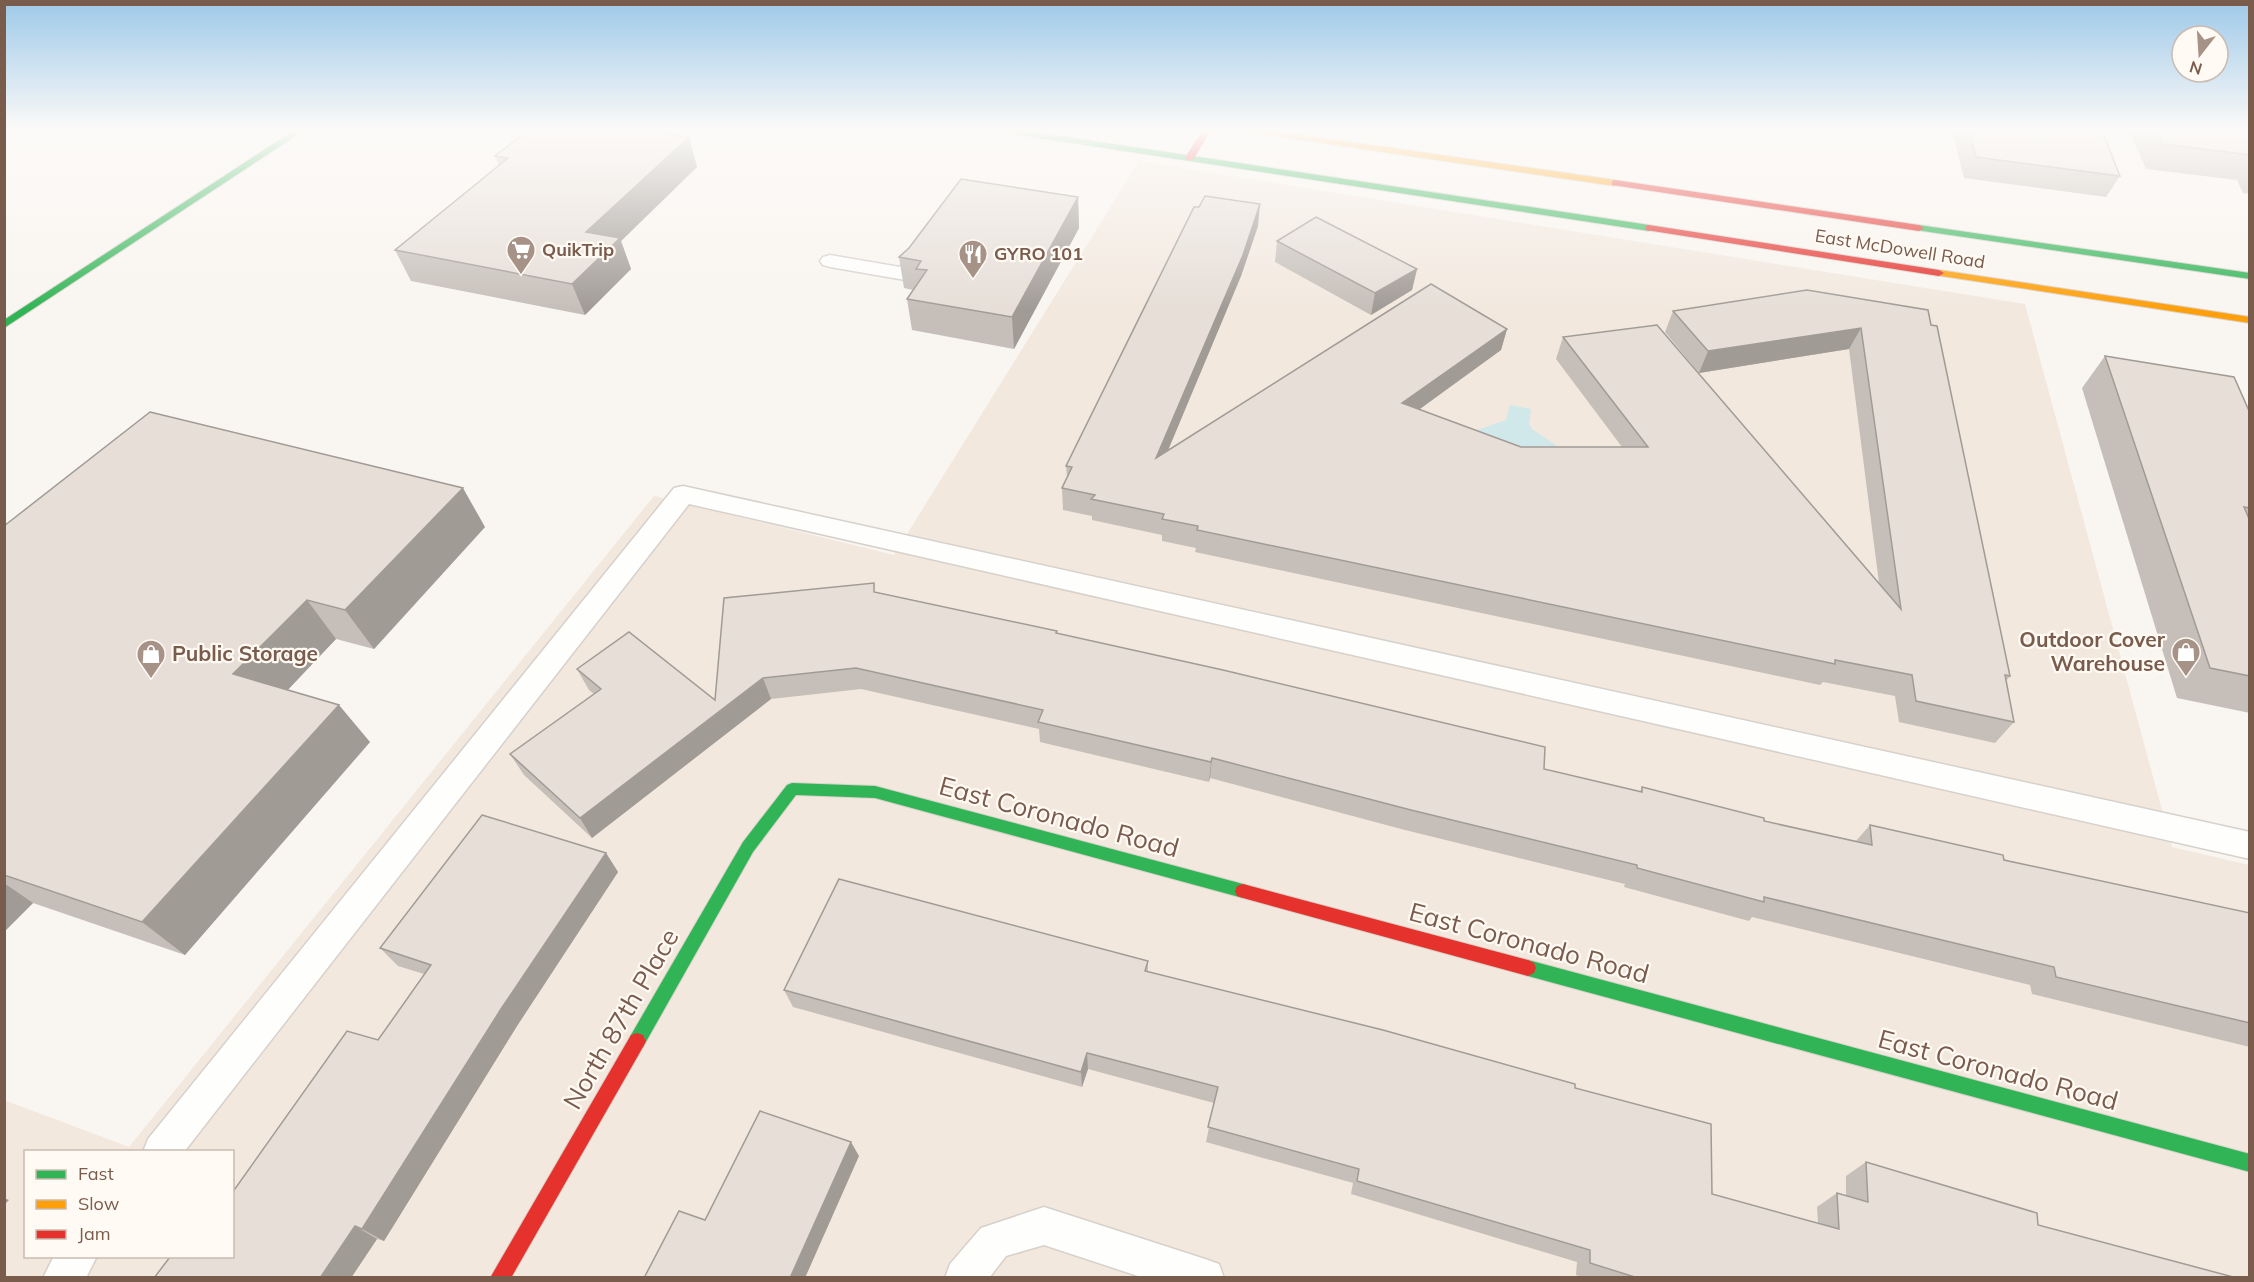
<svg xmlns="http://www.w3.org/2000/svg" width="2254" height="1282" font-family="Mulish,sans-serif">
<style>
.residential{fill:#f2e8de;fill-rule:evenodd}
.water{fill:#d0e8ea}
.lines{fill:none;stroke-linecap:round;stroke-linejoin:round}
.lane-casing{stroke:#d7d1cb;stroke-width:3}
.fast-casing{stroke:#d9d2cb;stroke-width:2}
.slow-casing{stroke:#d9d2cb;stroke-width:2}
.jam-casing{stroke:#d9d2cb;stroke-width:2}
.lane{fill:#fefefd;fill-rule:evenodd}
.fast{fill:#30b455;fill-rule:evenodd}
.slow{fill:#ff9f0a;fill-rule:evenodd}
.jam{fill:#e5322d;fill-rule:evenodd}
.wall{fill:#c6bfb9}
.shaded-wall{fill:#a19b96}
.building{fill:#e6ded7;stroke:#a19b96;stroke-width:1.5}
.labels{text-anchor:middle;stroke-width:4.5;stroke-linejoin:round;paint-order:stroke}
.far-street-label{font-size:18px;fill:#7a5c4d;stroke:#fffaf3}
.far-poi-label{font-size:18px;font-weight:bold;fill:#7a5c4d;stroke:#fffaf3;text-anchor:start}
.poi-label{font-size:21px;font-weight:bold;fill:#7a5c4d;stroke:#fffaf3;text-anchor:end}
.near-street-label{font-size:26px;fill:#7a5c4d;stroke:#fffaf3}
</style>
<rect width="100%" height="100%" fill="#f9f5f0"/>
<path class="residential" d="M1139,161L2025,304L2172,847L2249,865V1277H5L4,1100L129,1147L654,496L894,555ZM26,1152H232V1256H26Z"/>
<path class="water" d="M1510,405L1531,409L1529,424L1532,429L1560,448L1537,456L1514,443L1493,446L1474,431L1506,420Z"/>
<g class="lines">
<g class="lane-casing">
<g id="lane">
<path d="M924,242L934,248L912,278L905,280L830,267L823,265L820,261L823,257L830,255L900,267L917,244Z"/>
<path d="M683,486L2250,832V859L689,504L184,1152H143L148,1139L674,488Z"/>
<path d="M1044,1207L1205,1259L1219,1264L1224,1278H1144L1044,1245L1006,1256L989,1278H945L950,1264L981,1228Z"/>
<path d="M54,1256H97L86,1278H43Z"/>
</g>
</g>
<g class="fast-casing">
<g id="fast">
<path d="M293,131H303L4,328V320Z"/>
<path d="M1008,131H1028L1649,225L1654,228L1649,231L1012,134Z"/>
<path d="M1919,225L2250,273V279L1916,230V226Z"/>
<path d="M792,783L875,786L1243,884L1249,886L1251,891L1249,896L1243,898L875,798L796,795L753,852L643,1047L637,1049L631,1047L628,1041L631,1035L743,842L787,785Z"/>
<path d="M1528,960L2250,1154V1172L1528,976L1522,973L1520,968L1522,963Z"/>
</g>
</g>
<g class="slow-casing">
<g id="slow">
<path d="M1255,131H1275L1615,180L1620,183L1615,186L1259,134Z"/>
<path d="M1939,270L2250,317V323L1935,275L1934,273Z"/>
</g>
</g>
<g class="jam-casing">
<g id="jam">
<path d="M1202,131H1210L1193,160H1187L1185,158Z"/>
<path d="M1615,180L1919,225L1924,228L1919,231L1612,185V181Z"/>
<path d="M1649,225L1939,270L1944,273L1939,276L1646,230V226Z"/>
<path d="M1243,884L1528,960L1534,963L1536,968L1534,973L1528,976L1243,898L1237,896L1235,891L1237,886Z"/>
<path d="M637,1033L643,1035L646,1041L643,1047L511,1278H490L631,1035Z"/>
</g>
</g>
<use href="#lane" class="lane"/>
<use href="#fast" class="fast"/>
<use href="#slow" class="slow"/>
<use href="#jam" class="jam"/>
</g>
<g class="wall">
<path d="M1952,131H2102L2120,176L2106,197L1964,178Z"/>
<path d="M2129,131H2250V194L2243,193L2237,180L2146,169Z"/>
<path d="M689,137L697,167L621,241L631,269L585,315L411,281L395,250L499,166L495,156Z"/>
<path d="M1078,197L1079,228L1014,349L912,330L907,299L913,290L904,288L899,257Z"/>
<path d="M1258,226L1241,276L1168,450L1507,329L1501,350L1419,409L1521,447H1622L1556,359L1563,337L1879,583L1849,349L1699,373L1665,332L1673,311L1928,310L2010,676L2006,681L2014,722L1995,743L1899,722L1895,696L1823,682L1820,685L1195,552L1196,548L1162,541V535L1092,520V516L1063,510L1062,488L1067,477L1066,466Z"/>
<path d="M1277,241L1417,269L1412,290L1371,315L1275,262Z"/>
<path d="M2105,356L2250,413V713L2177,698L2082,388Z"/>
<path d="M4,526L485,527L374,649L336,639L287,690L370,742L185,955L33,903L4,932Z"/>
<path d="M876,592L1057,631V633L1544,769L1640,792L1642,787L1764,821L1856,841L1870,825L2004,860L2250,913V1047L2032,994L2030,985L1752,917L1749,921L1624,887L1625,884L1405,830L1210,778L1209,782L1040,742L1039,729L861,689L771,699L592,838L524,775L510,754L594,694L589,690L577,669L715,700Z"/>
<path d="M606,853L618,872L517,1026L384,1241L377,1239L351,1278H154L232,1257L378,1040L424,974L398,966L380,948Z"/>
<path d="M1148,961V971L1575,1088L1712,1194L1818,1223L1817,1207L1837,1193L1846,1196V1176L1866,1162L2038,1225L2237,1278H1585L1576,1275L1577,1262L1351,1194L1353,1183L1206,1142L1214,1103L1088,1069L1082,1087L793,1007L784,990Z"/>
</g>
<g class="shaded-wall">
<path d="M689,137L697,167L621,241L631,269L585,315L572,284L586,232Z"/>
<path d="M1078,197L1079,228L1014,349L1012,317Z"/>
<path d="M1260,204L1258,226L1241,276L1156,479V458Z"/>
<path d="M1417,269L1412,290L1371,315L1375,293Z"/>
<path d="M1861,328L1849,349L1699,373L1708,351Z"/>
<path d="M1507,329L1501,350L1398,425L1402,403Z"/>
<path d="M463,488L485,527L374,649L345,610Z"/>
<path d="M307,600L336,639L267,712L233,674Z"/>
<path d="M763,678L771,699L592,838L580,818Z"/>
<path d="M339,705L370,742L185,955L142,922Z"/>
<path d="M1212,758L1210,778L1209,782L1211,762Z"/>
<path d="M606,853L618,872L517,1026L384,1241L362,1229L501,1009Z"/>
<path d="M4,883L33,903L4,932Z"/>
<path d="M1087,1053L1088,1069L1082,1087L1081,1072Z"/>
<path d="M851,1142L859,1156L805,1278H790Z"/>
<path d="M4,1198L9,1200L4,1205Z"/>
<path d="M355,1226L377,1239L351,1278H320Z"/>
</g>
<g class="building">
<path d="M527,131H650L689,137L586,232L620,238L572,284L395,250L508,158L495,156Z"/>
<path d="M1969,131H2102L2120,176L1976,157Z"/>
<path d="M2157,131H2250V155L2163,144Z"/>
<path d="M961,179L1078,197L1012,317L907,299L927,270L916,269L921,261L899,257L909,248Z"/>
<path d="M1205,196L1260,204L1243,255L1156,458L1431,284L1507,329L1402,403L1521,447H1648L1563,337L1657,325L1901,609L1861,328L1708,351L1673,311L1807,290L1928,310L1931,325L1937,326L2010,676L2005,675L2014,722L1916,701L1912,675L1835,660V664L1197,530L1198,526L1162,519L1164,514L1091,499L1095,495L1062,488L1072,467L1066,466L1194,207H1199Z"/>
<path d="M1316,217L1417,269L1375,293L1277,241Z"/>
<path d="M2105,356L2234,377L2250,413V508L2244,507L2250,521V676L2210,668Z"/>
<path d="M150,412L463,488L345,610L307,600L233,674L339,705L142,922L4,875V526Z"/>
<path d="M874,583V592L1057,631L1056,633L1223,670L1545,747L1544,769L1642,792V787L1764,818V821L1872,845L1870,825L2003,855L2004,860L2250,913V1023L2056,977L2054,967L1764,897V902L1637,868V865L1411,810L1212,758L1211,762L1038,722L1043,710L856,668L763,678L580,818L510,754L601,689L577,669L629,632L715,700L724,598Z"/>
<path d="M482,815L606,853L501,1009L362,1229L355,1226L320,1278H154L170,1257H232V1193L347,1031L378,1040L431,965L380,948Z"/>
<path d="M839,879L1148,961L1145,971L1383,1030L1575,1084V1088L1711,1124L1712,1194L1839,1229L1837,1193L1868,1202L1866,1162L2037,1213L2038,1225L2237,1278H1638L1590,1263V1250L1357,1181L1359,1169L1208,1127L1218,1087L1087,1053L1081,1072L784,990Z"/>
<path d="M760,1111L851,1142L790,1278H644L679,1211L705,1220Z"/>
</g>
<linearGradient id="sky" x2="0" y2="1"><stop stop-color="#9ec9e9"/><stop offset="0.42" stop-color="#fcfaf8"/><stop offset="1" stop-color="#fcfaf8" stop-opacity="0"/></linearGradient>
<rect width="2254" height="310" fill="url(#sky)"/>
<defs>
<g id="supermarket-pin" transform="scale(1.5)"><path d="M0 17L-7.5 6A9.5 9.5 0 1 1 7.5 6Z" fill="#a69286" stroke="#fffaf3"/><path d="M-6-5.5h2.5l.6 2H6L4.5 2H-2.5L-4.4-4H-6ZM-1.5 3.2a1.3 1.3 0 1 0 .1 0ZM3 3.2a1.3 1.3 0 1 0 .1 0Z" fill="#fff"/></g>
<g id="restaurant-pin" transform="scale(1.5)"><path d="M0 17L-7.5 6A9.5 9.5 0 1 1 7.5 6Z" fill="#a69286" stroke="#fffaf3"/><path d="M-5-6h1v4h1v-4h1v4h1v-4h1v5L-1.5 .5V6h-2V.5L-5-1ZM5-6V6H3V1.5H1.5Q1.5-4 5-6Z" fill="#fff"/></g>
<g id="shop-pin" transform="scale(1.5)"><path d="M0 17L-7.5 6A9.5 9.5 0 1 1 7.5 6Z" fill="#a69286" stroke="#fffaf3"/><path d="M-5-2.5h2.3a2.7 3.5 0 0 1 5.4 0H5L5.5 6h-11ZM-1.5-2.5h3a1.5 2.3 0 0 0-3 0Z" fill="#fff"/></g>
</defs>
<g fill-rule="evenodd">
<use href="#supermarket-pin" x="521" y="250"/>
<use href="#restaurant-pin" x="973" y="254"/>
<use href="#shop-pin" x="2186" y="652"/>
<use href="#shop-pin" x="151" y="654"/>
</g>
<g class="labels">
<g class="far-street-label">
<text transform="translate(1900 249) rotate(9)" y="6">East McDowell Road</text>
</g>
<g class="far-poi-label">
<text x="542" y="256">QuikTrip</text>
<text x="994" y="260">GYRO 101</text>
</g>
<g class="poi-label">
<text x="2165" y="647">Outdoor Cover<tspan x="2165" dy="24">Warehouse</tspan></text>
<text x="172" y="661" text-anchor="start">Public Storage</text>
</g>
<g class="near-street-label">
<text transform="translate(1059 817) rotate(15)" y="9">East Coronado Road</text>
<text transform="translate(1529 943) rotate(15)" y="9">East Coronado Road</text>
<text transform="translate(621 1019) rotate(-60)" y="9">North 87th Place</text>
<text transform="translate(1998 1070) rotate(15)" y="9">East Coronado Road</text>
</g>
</g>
<rect width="2254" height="1282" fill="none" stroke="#7a5c4d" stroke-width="12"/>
<rect x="24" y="1150" width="210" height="108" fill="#fffaf3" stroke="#cabbb1" stroke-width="1.5"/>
<rect x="36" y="1170" width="30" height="9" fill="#30b455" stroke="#cabbb1" stroke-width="1.5"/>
<text x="78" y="1180" font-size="18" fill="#7a5c4d">Fast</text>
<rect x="36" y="1200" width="30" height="9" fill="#ff9f0a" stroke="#cabbb1" stroke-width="1.5"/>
<text x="78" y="1210" font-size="18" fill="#7a5c4d">Slow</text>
<rect x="36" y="1230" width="30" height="9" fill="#e5322d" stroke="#cabbb1" stroke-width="1.5"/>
<text x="78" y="1240" font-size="18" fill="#7a5c4d">Jam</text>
<g transform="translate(2200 54) rotate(197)"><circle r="28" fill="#fffaf3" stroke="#cabbb1" stroke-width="1.5"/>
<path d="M0-4.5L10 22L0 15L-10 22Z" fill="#a69286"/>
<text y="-9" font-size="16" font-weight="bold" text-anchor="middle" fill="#7a5c4d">N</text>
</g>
</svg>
